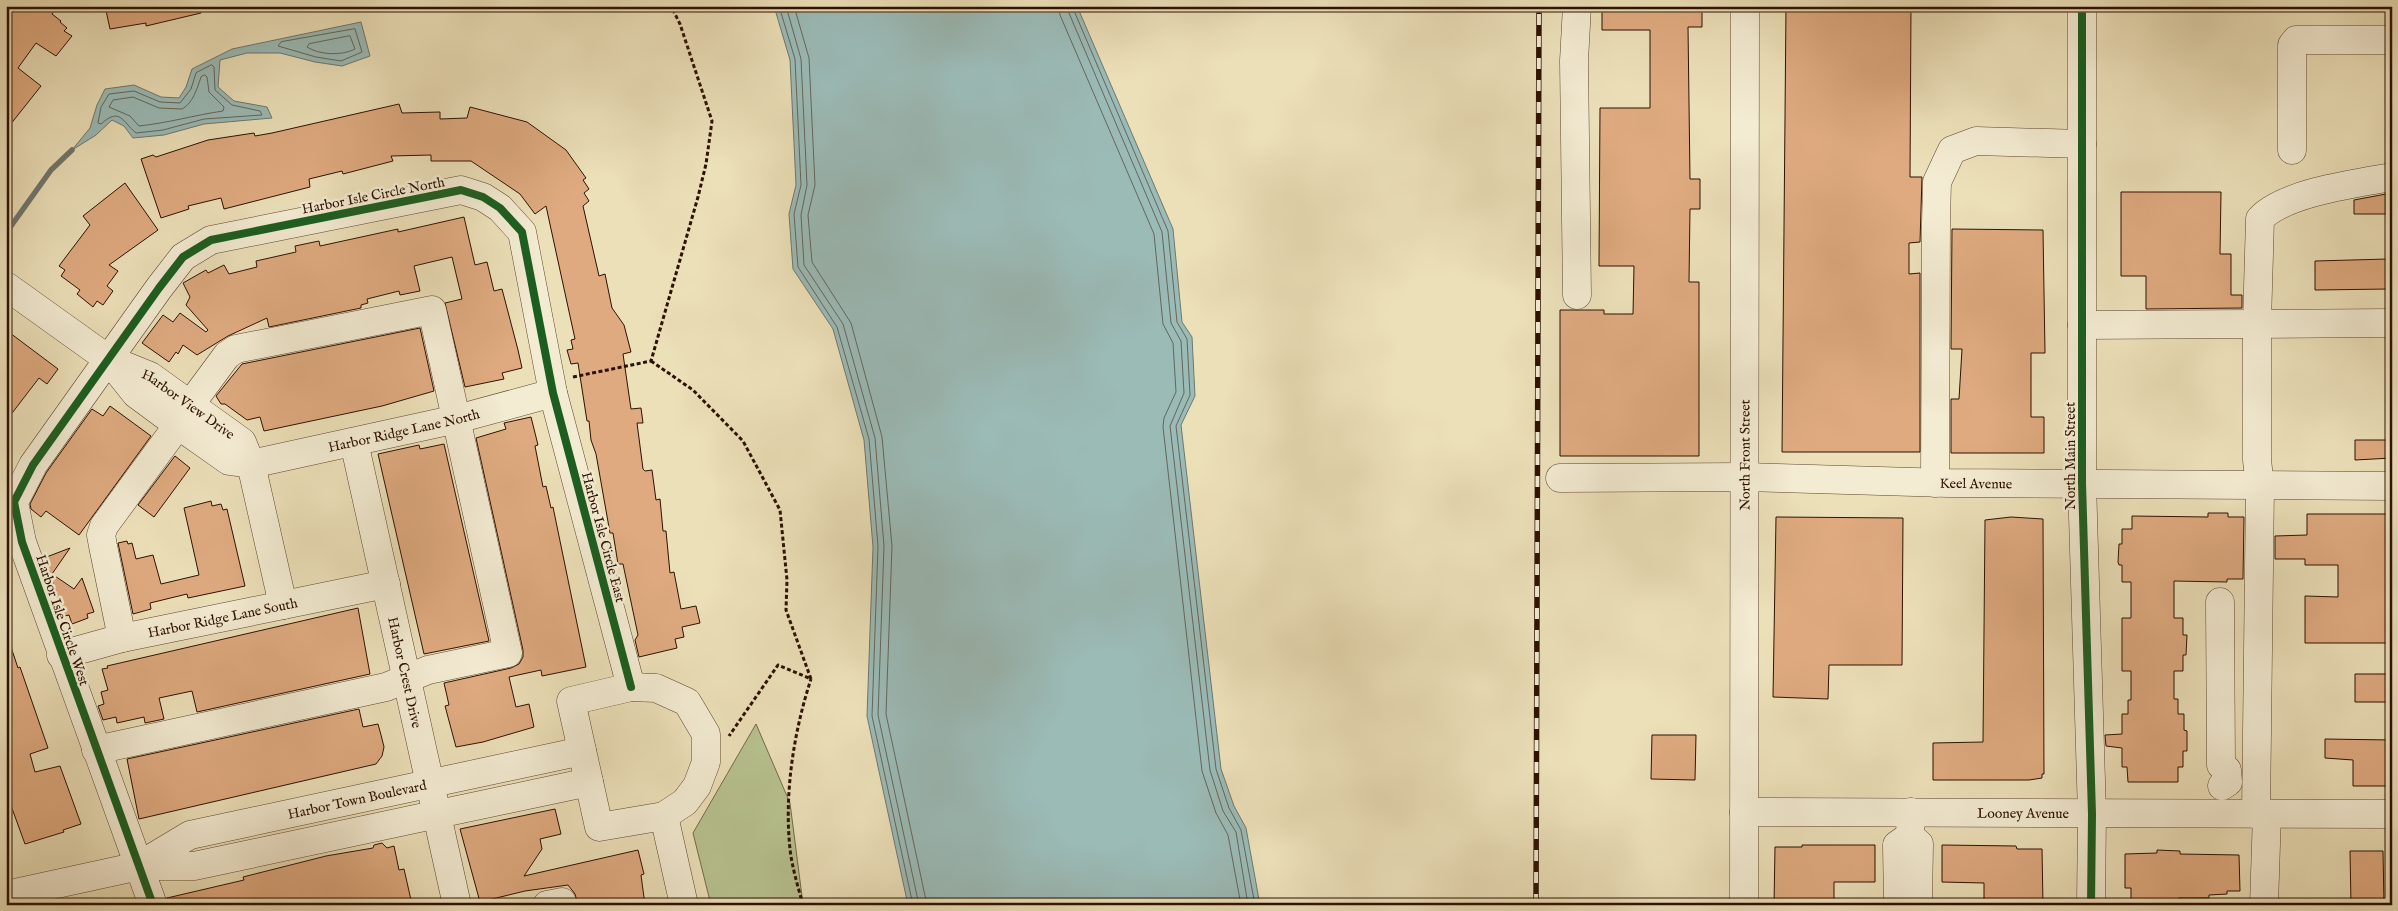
<svg xmlns="http://www.w3.org/2000/svg" width="2398" height="911" font-family="'IM FELL English',serif">
<style>
.green{fill:#b7c290;stroke:#726a48}
.water{fill:#9bbbb7;stroke:#6f776e}
.lines{fill:none;stroke-linecap:round;stroke-linejoin:round}
.shore{stroke:#64665c;stroke-width:1}
.stream{stroke:#6f776e;stroke-width:5.5}
.building{fill:#dfaa80;stroke:#2d1100}
.minor-casing{stroke:#5d452e;stroke-width:29}
.path{stroke:#2d1100;stroke-width:3;stroke-dasharray:4 2.5;stroke-linecap:butt}
.minor{stroke:#f3ebd2;stroke-width:28}
.rail-casing{stroke:#2d1100;stroke-width:5.5}
.rail{stroke:#f3ebd2;stroke-width:4;stroke-dasharray:11;stroke-linecap:butt}
.cycleway-casing{stroke:#f3ebd2;stroke-width:11}
.cycleway{stroke:#1b5e20;stroke-width:8}
.labels{text-anchor:middle;stroke-width:5;stroke-linejoin:round;paint-order:stroke}
.street-label{font-size:14px;fill:#2d1100;stroke:#f3ebd2}
</style>
<rect width="100%" height="100%" fill="#ece0b9"/>
<filter id="stains"><feTurbulence type="fractalNoise" baseFrequency=".004" numOctaves="4"/><feColorMatrix values="0 0 0 0 .2 0 0 0 0 .09 0 0 0 0 .02 0 0 0 .5 -.17"/></filter>
<radialGradient id="worn" r=".72"><stop offset=".6" stop-color="#630" stop-opacity="0"/><stop offset="1" stop-color="#630" stop-opacity=".3"/></radialGradient>
<path class="green" d="M756,724L790,803L803,904L711,905L693,833Z"/>
<g class="water">
<path d="M774,6H1077L1173,229L1182,322L1192,337L1195,396L1181,425L1221,769L1234,806L1246,828L1260,905H908L867,716L873,547L864,440L833,329L793,269L789,214L796,185L790,60Z"/>
<path d="M361,22L370,56L342,66L315,62L280,53H247L220,60L218,87L234,101L267,107L272,118L204,124L164,135L133,138L124,126L112,120L96,135L72,150L90,128L97,105L105,89L134,85L161,97L179,98L186,87L192,69L232,49Z"/>
</g>
<g class="lines">
<g class="shore">
<path d="M779,6L795,59L801,185L794,214L798,267L837,327L869,439L878,546L872,716L913,905"/>
<path d="M786,6L801,59L807,185L801,215L804,265L843,324L875,438L884,546L878,715L919,905"/>
<path d="M794,6L809,58L815,185L808,215L812,262L851,323L882,437L892,546L886,714L927,905"/>
<path d="M1059,6L1060,15L1154,234L1163,324L1173,343L1176,392L1164,418L1163,427L1202,771L1216,813L1228,835L1241,905"/>
<path d="M1066,6L1162,232L1171,323L1181,341L1184,393L1170,426L1210,770L1223,811L1236,832L1248,905"/>
<path d="M1072,6L1168,231L1177,322L1187,339L1190,395L1176,426L1216,769L1229,808L1241,830L1255,905"/>
<path d="M355,29L362,52L341,61L316,57L278,46L281,42Z"/>
<path d="M350,36L355,49C342,56 319,55 307,47L309,44Z"/>
<path d="M212,65L214,67L215,90L232,105L260,111L262,115L204,119L163,130L136,133C122,121 120,107 101,124L98,123L101,107L109,94L134,91L160,102L180,103L191,89L196,73Z"/>
<path d="M205,75L207,77L209,92L224,107L223,111C195,115 168,123 139,126L130,116L109,107L113,100L133,97L159,108L182,109C193,103 197,89 201,77Z"/>
</g>
<path class="stream" d="M6,233L51,170L72,150"/>
</g>
<g class="building">
<path d="M11,6H58L52,14L61,21L60,22L67,28L64,31L72,36L56,56L36,43L18,68L41,86L6,130V12Z"/>
<path d="M105,6H200L201,13L146,26V23L110,29Z"/>
<path d="M1602,6H1702V27H1688L1690,179H1700V209H1690L1689,282H1699V456H1560V310H1604V314H1633L1634,266H1599L1600,108H1650V30H1602Z"/>
<path d="M1786,6H1911L1910,177H1922L1920,242L1909,243V274L1920,273V452H1782Z"/>
<path d="M399,104L402,113L440,112V119L467,118L470,107L527,122L566,150L586,178L583,180L589,189L584,193L589,201L583,206L599,276L605,274L612,308L624,325L631,352L623,354L631,409L641,408L643,423H637L643,469L645,471L652,470L656,500L660,499L663,531H666L670,573L674,572L681,609L696,606L700,623L682,627L684,637L675,639L677,648L639,657L635,640L638,635L623,564H618L613,533H610L596,454L591,440L589,421H587L578,363L571,364L567,350L573,349L571,340L575,339L546,206L535,214L520,194L471,161H431V155L391,156L393,161L343,174L342,171L309,179L310,187L224,209L221,198L188,206L189,209L161,218L141,159L153,155L156,157L208,140L254,133L255,136L272,133Z"/>
<path d="M125,183L158,230L109,265L118,271L107,286L113,291L103,305L97,301L93,307L77,294L80,290L61,276L65,270L59,266L90,225L83,216Z"/>
<path d="M2121,192H2221L2220,254H2231V295H2242V308L2146,309V276H2121Z"/>
<path d="M2386,194V214H2354V200Z"/>
<path d="M464,217L475,265L487,262L494,291L502,289L518,350L522,368L502,373L504,379L465,387L445,303L462,299L452,257L414,266L420,291L400,295L399,291L367,299L368,303L361,305V308L269,327L267,318L228,336L197,355L183,345L178,354L176,352L169,362L142,343L163,315L173,322L180,313L206,332L208,330L186,305L190,297L183,283L206,270L208,273L224,265L229,274L257,267L256,261L296,252L295,246L319,241L320,246L398,229V232Z"/>
<path d="M1952,229L2043,230L2045,353H2031V417H2044V453H1951V399H1959L1962,349H1951Z"/>
<path d="M2388,259L2389,289L2315,290V261Z"/>
<path d="M420,328L434,391L382,406L264,431L260,417L247,420L225,404H221L216,396L242,364Z"/>
<path d="M6,330L58,369L47,384L39,378L6,421Z"/>
<path d="M110,406L151,436L79,535L46,511L41,517L31,509L30,504L46,473L92,409L103,416Z"/>
<path d="M531,417L538,445L535,446L543,487L546,486L551,508L553,507L586,667L542,676L541,670L509,677L516,707L529,704L534,727L483,742L456,747L445,706L449,705L444,683L511,668L519,664L523,657V650L476,438L506,429L504,423Z"/>
<path d="M2355,440H2392V458L2355,460Z"/>
<path d="M444,444L489,641L424,654L378,454L419,445L420,449Z"/>
<path d="M175,456L190,468L154,517L138,505Z"/>
<path d="M211,501L212,506L221,504L223,510L227,509L245,586L188,598L187,594L150,603L151,609L133,614L118,543L127,541L128,544L132,543L136,559L153,555L161,584L199,575L184,508Z"/>
<path d="M2208,513H2228V517H2244L2243,579H2227V582L2174,581V618H2183V635H2187L2186,655H2183V671H2174V699H2178V714H2184V730L2187,731V751H2183V767H2178V782H2128L2127,767H2122V748L2106,746L2105,735L2122,734V714H2128V700H2131V671H2122V618H2131V582H2122V565H2119L2118,562L2119,544H2122V529H2132V516L2208,517Z"/>
<path d="M2307,514H2392V643H2305V596L2338,597V565H2305V559H2275V536L2307,535Z"/>
<path d="M1776,517L1903,518L1902,665H1829L1828,699L1773,697Z"/>
<path d="M2011,517L2043,519L2044,774H2042V778L2029,780H1933V743L1983,742L1985,520Z"/>
<path d="M70,548L52,574L74,589L82,578L94,612L87,614L88,618L72,624L69,615L65,616L44,558Z"/>
<path d="M358,608L370,674L197,712L192,691L159,698L164,719L145,723L144,717L117,723L116,717L103,720L98,706L104,704L101,692L108,690L102,669L108,668L107,666Z"/>
<path d="M6,641H9L18,668L20,667L48,748L30,754L35,772L60,766L81,824L63,830L64,832L25,844L6,792Z"/>
<path d="M2355,674H2391L2390,702H2355Z"/>
<path d="M359,709L363,727L378,724L381,735L384,747L382,756L376,764L139,819L127,759Z"/>
<path d="M1652,735H1696L1695,780L1651,779Z"/>
<path d="M2325,739L2391,740L2392,786H2353V760L2325,758Z"/>
<path d="M555,809L561,834L540,839L542,849L524,876L638,850L644,874L641,875L645,905H578L575,894L568,885L525,891L480,902L460,829Z"/>
<path d="M382,843L387,848L394,846L399,870L404,869L411,900L392,905H168L167,898L244,880L243,877L326,856L373,848L374,845Z"/>
<path d="M1802,845H1875V882H1834V905H1774L1775,847H1802Z"/>
<path d="M1942,845L2016,846L2017,849H2042L2043,905H1984V883L1942,882Z"/>
<path d="M2157,850L2180,851V854L2239,855L2240,891H2227V894L2209,895V898H2179V905L2131,904V888H2125V854L2157,853Z"/>
<path d="M2350,851H2383L2384,905H2351Z"/>
</g>
<g class="lines">
<g class="minor-casing">
<g id="minor">
<path d="M2082,6V483L2092,814L2091,905"/>
<path d="M2292,150V45L2296,40H2392"/>
<path id="s1" d="M6,286L108,359L150,376L242,442L251,464L283,605"/>
<path d="M1577,295L1574,61L1577,6"/>
<path d="M2082,325L2392,323"/>
<path id="s2" d="M108,359L136,394L178,425L229,461L251,464L457,419L553,393"/>
<path id="s3" d="M354,442L457,905"/>
<path id="s4" d="M1560,478L1743,477L1948,483L2392,486"/>
<path d="M1935,483L1936,223L1937,182L1952,150L1976,141L2082,144"/>
<path d="M2220,602L2221,765L2227,770L2228,782L2222,786"/>
<path d="M122,638L103,546L101,535L104,526L178,425"/>
<path id="s5" d="M61,655L122,638L386,584"/>
<path d="M631,687L656,688L687,702L706,734V762L697,786L685,802L664,816L599,827L571,701Z"/>
<path d="M96,750L386,687L428,670L508,653L432,310L236,349L227,355L190,405"/>
<path id="s6" d="M1744,812L2392,814"/>
<path d="M1911,812L1910,836L1919,844L1918,905"/>
<path d="M2256,814L2260,486L2257,460V322L2260,219C2283,193 2357,183 2392,177"/>
<path d="M664,816L684,905"/>
<path id="s7" d="M140,865L190,835L582,751"/>
<path d="M6,895L139,866H194L589,782"/>
<path d="M153,905L22,542L14,502L33,465L159,288L183,257L211,240L461,190L483,197L500,208L522,232L553,393L631,687"/>
<path d="M547,905L562,902V905"/>
<path id="s8" d="M1744,905L1745,6"/>
<path d="M1898,905L1897,845L1910,836"/>
<path d="M2264,905L2267,814"/>
</g>
</g>
<g class="path">
<path d="M651,361L693,390L743,441L780,510L787,580L786,610L811,679L778,665L729,736"/>
<path d="M573,377L651,361L698,197L706,164L712,121L680,24L671,6"/>
<path d="M803,905C798,887 792,867 790,849C784,793 794,731 811,679"/>
</g>
<use href="#minor" class="minor"/>
<g class="rail-casing">
<path id="rail" d="M1536,905L1539,6"/>
</g>
<use href="#rail" class="rail"/>
<g class="cycleway-casing">
<g id="cycleway">
<path d="M2082,6V483L2092,814L2091,905"/>
<path d="M153,905L22,542L14,502L33,465L159,288L183,257L211,240L461,190L483,197L500,208L522,232L553,393L631,687"/>
</g>
</g>
<use href="#cycleway" class="cycleway"/>
</g>
<g class="labels">
<g class="street-label">
<text transform="translate(373 195) rotate(-11)" y="5">Harbor Isle Circle North</text>
<text dy="5" stroke="none"><textPath href="#s1" startOffset="218">Harbor View Drive</textPath></text>
<text dy="5" stroke="none"><textPath href="#s2" startOffset="338">Harbor Ridge Lane North</textPath></text>
<text dy="5" stroke="none"><textPath href="#s8" startOffset="450">North Front Street</textPath></text>
<text transform="translate(2070 456) rotate(-90)" y="5">North Main Street</text>
<text dy="5" stroke="none"><textPath href="#s4" startOffset="416">Keel Avenue</textPath></text>
<text transform="translate(604 537) rotate(75)" y="5">Harbor Isle Circle East</text>
<text dy="5" stroke="none"><textPath href="#s5" startOffset="166">Harbor Ridge Lane South</textPath></text>
<text transform="translate(63 620) rotate(71)" y="5">Harbor Isle Circle West</text>
<text dy="5" stroke="none"><textPath href="#s3" startOffset="236">Harbor Crest Drive</textPath></text>
<text dy="5" stroke="none"><textPath href="#s7" startOffset="229">Harbor Town Boulevard</textPath></text>
<text dy="5" stroke="none"><textPath href="#s6" startOffset="279">Looney Avenue</textPath></text>
</g>
</g>
<rect width="2398" height="911" fill="none" stroke="#ece0b9" stroke-width="25"/>
<rect x="8" y="8" width="2383" height="896" fill="none" stroke="#2d1100" stroke-width="2.5"/>
<rect x="12" y="12" width="2373" height="886" fill="none" stroke="#2d1100"/>
<rect width="100%" height="100%" filter="url(#stains)"/>
<rect width="100%" height="100%" fill="url(#worn)"/>
</svg>
